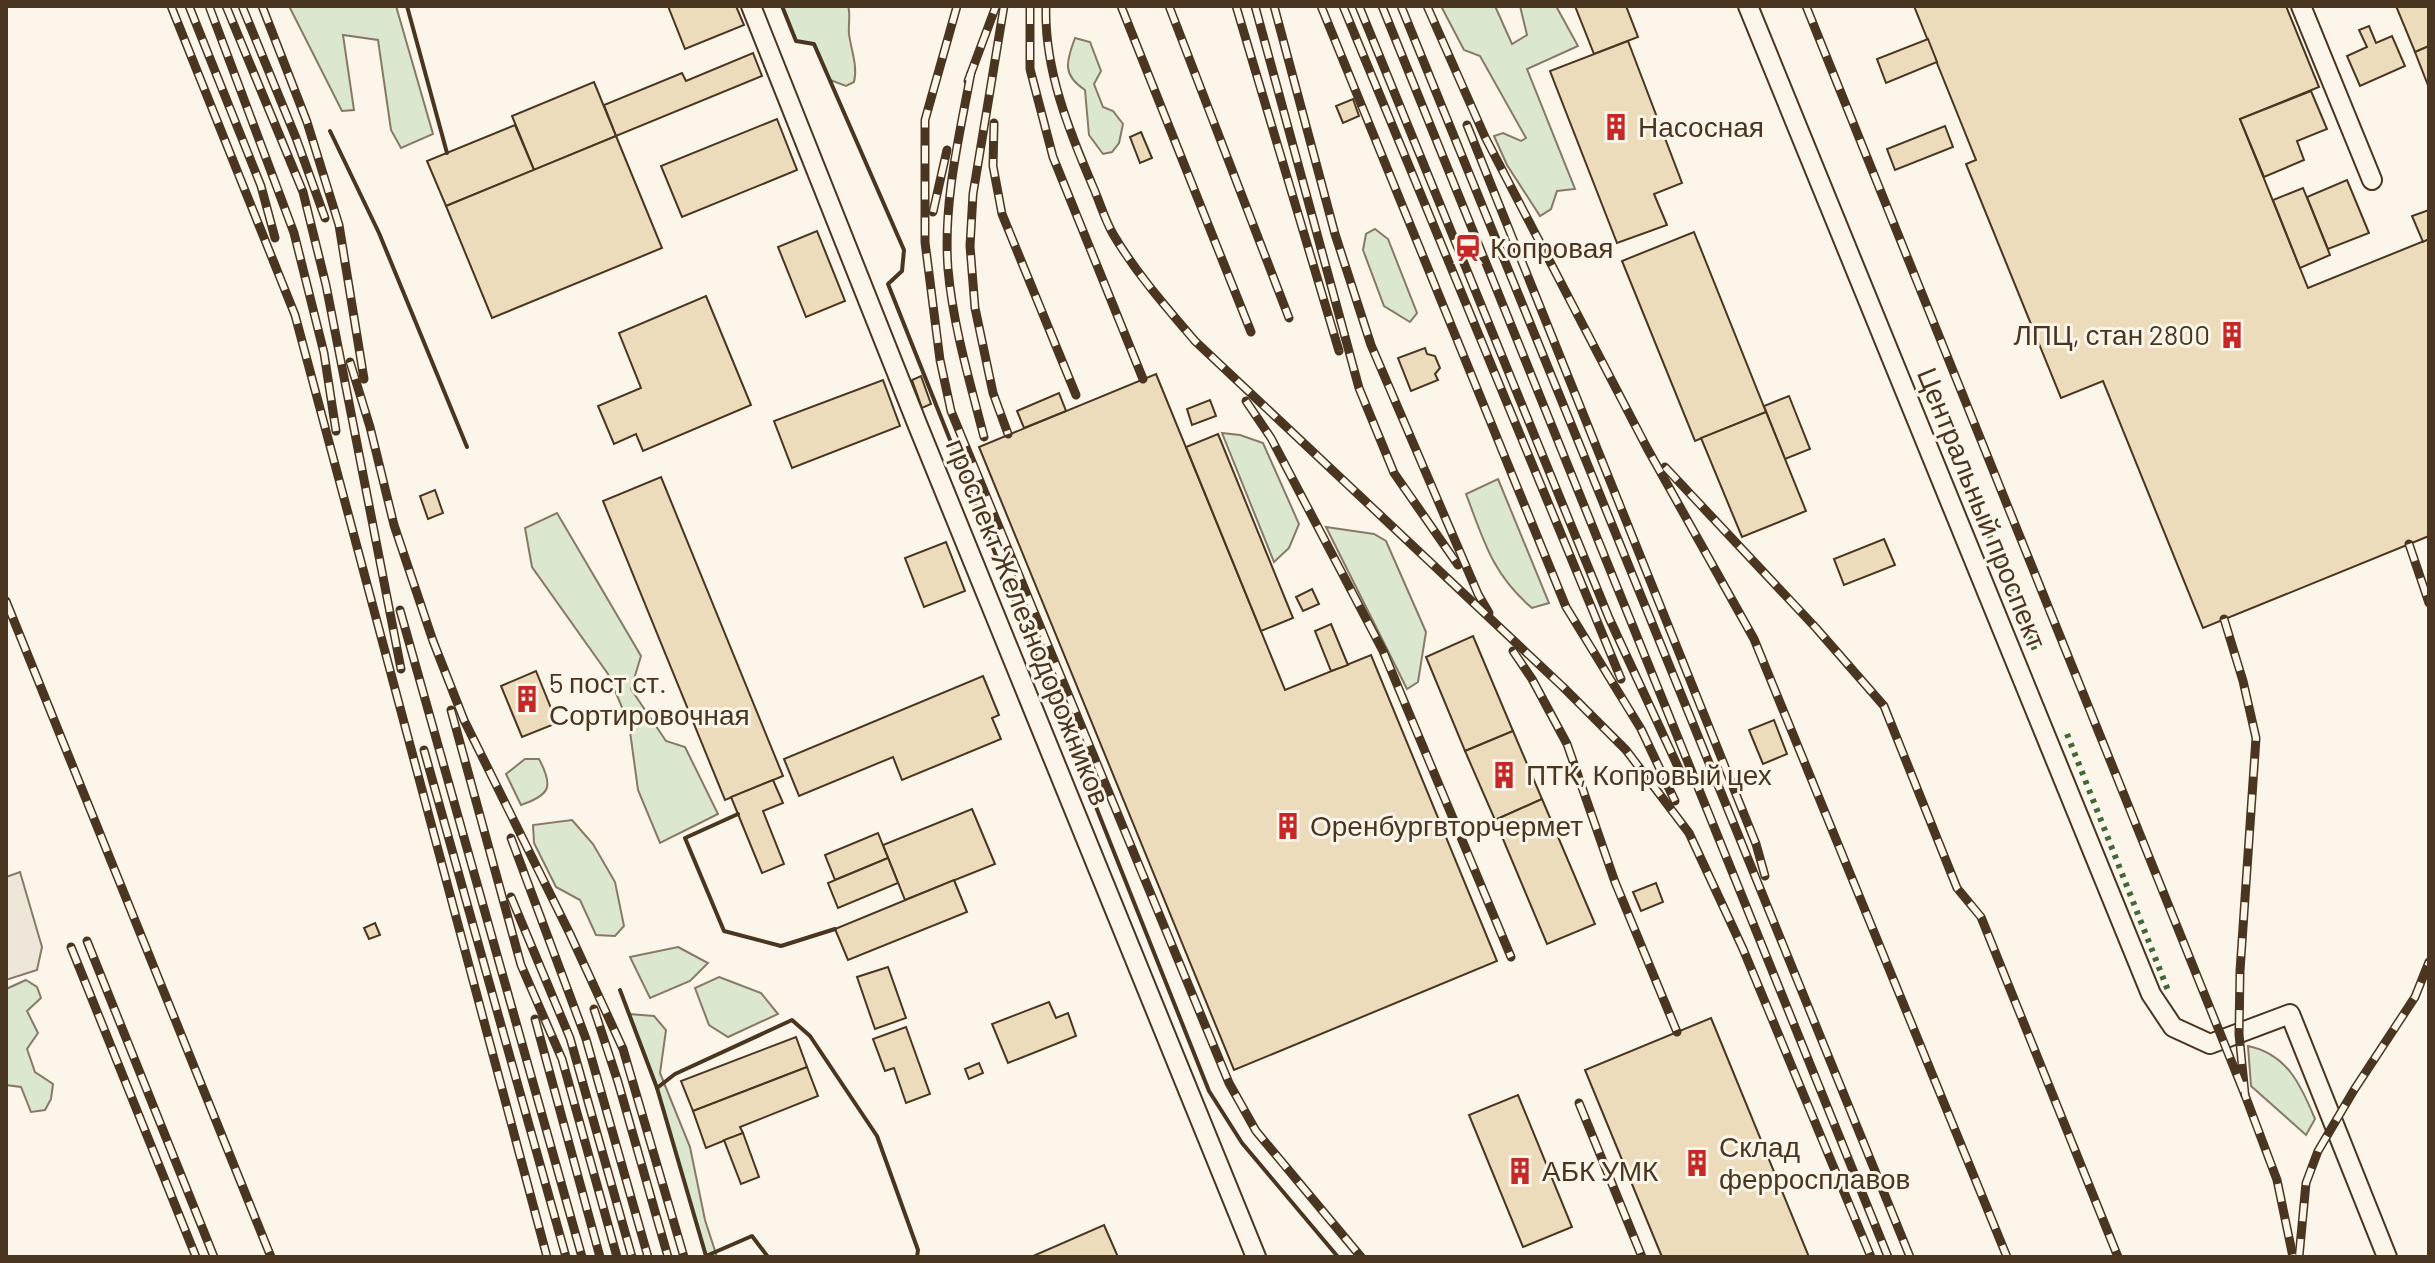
<svg xmlns="http://www.w3.org/2000/svg" width="2435" height="1263" font-family="Barlow,sans-serif">
<style>
.green{fill:#dce7d0;stroke:#887966;stroke-width:2}
.parking{fill:#ede7d9;stroke:#887966;stroke-width:2}
.building{fill:#ecdcbc;stroke:#4a3520;stroke-width:2}
.lines{fill:none;stroke-linecap:round;stroke-linejoin:round}
.minor-casing{stroke:#4a3520;stroke-width:22}
.minor{stroke:#fbf6e9;stroke-width:18}
.rail-casing{stroke:#4a3520;stroke-width:9}
.rail{stroke:#fbf6e9;stroke-width:6;stroke-dasharray:18;stroke-linecap:butt}
.hedge{stroke:#436837;stroke-width:6;stroke-dasharray:4 6;stroke-linecap:butt}
.wall{stroke:#4a3520;stroke-width:4}
.labels{text-anchor:middle;stroke-width:6;stroke-linejoin:round;paint-order:stroke}
.poi-label{font-size:28px;fill:#4a3520;stroke:#fbf6e9;text-anchor:start}
.street-label{font-size:28px;fill:#4a3520;stroke:#fbf6e9}
</style>
<rect width="100%" height="100%" fill="#fbf6e9"/>
<g class="green">
<path d="M289,6H396L433,134L401,148L391,130L378,40L343,35L354,110L342,111Z"/>
<path d="M782,6H848C851,15 848,24 849,34C851,50 858,66 854,82L846,86L830,80L814,44L796,41Z"/>
<path d="M1441,6H1495L1512,44L1527,35L1520,6H1556L1578,46L1527,69L1575,189L1557,191L1551,209L1540,216L1507,165L1494,136L1503,133L1521,141L1526,138L1480,56L1464,50Z"/>
<path d="M1075,38L1090,42L1101,71L1094,84L1103,107L1113,111L1123,124L1119,143L1112,152L1103,154L1089,135L1085,90C1062,75 1066,62 1075,38Z"/>
<path d="M1375,229L1388,239L1417,313L1410,322L1384,306L1363,250L1366,234Z"/>
<path d="M1222,433L1240,435L1263,443L1299,524L1289,548L1274,562Z"/>
<path d="M1498,479L1549,603L1532,608C1492,574 1484,541 1466,494Z"/>
<path d="M557,513L641,656L631,689L666,741L685,747L718,814L660,843L638,790L629,724L608,674L532,567L525,528Z"/>
<path d="M1326,527L1374,534L1386,541L1426,632L1418,682L1407,689Z"/>
<path d="M525,759H539C554,787 550,795 521,805L506,774Z"/>
<path d="M572,820L593,844L615,882L624,926L615,936L596,935L580,900L556,887L534,843L533,825Z"/>
<path d="M678,947L708,963L690,981L650,998L630,957Z"/>
<path d="M719,977L761,993L778,1014L728,1037L709,1025L695,988Z"/>
<path d="M26,980L37,987L41,998L27,1011L38,1033L27,1049L35,1072L53,1084L51,1099L45,1110L31,1112L21,1087L6,1085V989Z"/>
<path d="M629,1014L654,1016L666,1030L660,1073L690,1147L705,1220L717,1257H706L657,1088Z"/>
<path d="M2248,1046C2287,1054 2301,1085 2315,1119L2306,1135L2251,1086Z"/>
</g>
<path class="parking" d="M20,872L42,947L37,970L6,980V877Z"/>
<g class="building">
<path d="M668,6H736L744,25L685,49Z"/>
<path d="M1575,6H1626L1638,37L1594,54Z"/>
<path d="M1914,6H2286L2319,87L2240,119L2308,288L2429,239V536L2203,628L2103,381L2061,398L1966,164L1976,160Z"/>
<path d="M2396,6H2429V46L2415,52Z"/>
<path d="M2369,26L2376,43L2392,36L2405,66L2360,86L2347,56L2367,47L2359,30Z"/>
<path d="M1928,39L1937,62L1886,83L1877,59Z"/>
<path d="M1628,41L1682,183L1654,194L1667,225L1617,243L1550,71Z"/>
<path d="M2429,46V88L2415,52Z"/>
<path d="M753,53L762,76L616,136L604,105L682,73L686,81Z"/>
<path d="M594,82L616,136L534,170L512,116Z"/>
<path d="M2311,91L2327,129L2297,141L2304,160L2264,177L2240,119Z"/>
<path d="M1353,99L1359,116L1343,123L1336,106Z"/>
<path d="M777,119L797,170L682,217L661,166Z"/>
<path d="M515,125L534,170L446,206L427,161Z"/>
<path d="M1945,126L1953,147L1895,170L1887,149Z"/>
<path d="M1141,132L1152,158L1140,163L1130,137Z"/>
<path d="M616,136L662,248L492,318L446,206Z"/>
<path d="M2347,180L2369,233L2328,249L2307,197Z"/>
<path d="M2303,188L2330,255L2300,268L2273,200Z"/>
<path d="M2429,210V239L2423,242L2412,216Z"/>
<path d="M817,231L845,301L806,317L778,247Z"/>
<path d="M1694,232L1766,412L1695,441L1622,261Z"/>
<path d="M706,296L751,405L643,451L636,434L614,444L598,406L641,388L619,333Z"/>
<path d="M1425,348L1427,354L1435,356L1440,368L1435,374L1438,380L1411,391L1398,358Z"/>
<path d="M1156,374L1285,690L1371,655L1497,961L1234,1070L979,447Z"/>
<path d="M921,376L931,404L922,408L912,380Z"/>
<path d="M883,380L900,426L792,468L774,421Z"/>
<path d="M1059,393L1066,411L1024,428L1017,411Z"/>
<path d="M1789,396L1810,449L1785,459L1764,406Z"/>
<path d="M1210,400L1216,416L1192,425L1187,409Z"/>
<path d="M1766,412L1806,511L1742,537L1701,438Z"/>
<path d="M1218,434L1293,618L1261,631L1186,447Z"/>
<path d="M661,477L783,776L725,800L603,501Z"/>
<path d="M435,490L443,513L428,519L420,496Z"/>
<path d="M1884,539L1895,565L1844,585L1834,559Z"/>
<path d="M946,542L965,591L924,607L905,558Z"/>
<path d="M1312,589L1319,604L1303,611L1296,597Z"/>
<path d="M1331,624L1348,665L1331,671L1315,631Z"/>
<path d="M1473,636L1513,731L1465,751L1426,657Z"/>
<path d="M536,671L557,723L522,737L501,686Z"/>
<path d="M983,676L999,715L992,718L1001,739L902,780L893,757L799,796L784,759Z"/>
<path d="M1774,720L1787,754L1763,764L1749,730Z"/>
<path d="M1513,731L1542,799L1495,820L1465,751Z"/>
<path d="M773,780L783,803L763,811L784,864L762,873L731,797Z"/>
<path d="M1542,799L1595,924L1547,944L1495,820Z"/>
<path d="M972,809L995,864L905,900L883,845Z"/>
<path d="M878,833L888,858L835,880L825,855Z"/>
<path d="M888,858L898,883L838,908L828,883Z"/>
<path d="M954,880L967,912L848,960L835,929Z"/>
<path d="M1656,883L1663,902L1641,911L1633,892Z"/>
<path d="M375,923L380,935L369,939L364,928Z"/>
<path d="M888,967L906,1018L875,1029L857,977Z"/>
<path d="M1049,1002L1056,1018L1068,1013L1076,1036L1008,1063L992,1024Z"/>
<path d="M1711,1018L1809,1257H1662L1585,1070Z"/>
<path d="M906,1027L930,1094L906,1103L894,1068L885,1071L873,1039Z"/>
<path d="M796,1037L807,1067L693,1111L681,1081Z"/>
<path d="M979,1063L983,1073L969,1079L965,1069Z"/>
<path d="M807,1067L818,1096L740,1127L743,1133L706,1148L693,1111Z"/>
<path d="M1518,1095L1572,1227L1523,1247L1469,1115Z"/>
<path d="M743,1133L759,1177L741,1184L724,1140Z"/>
<path d="M1104,1225L1118,1257H1034L1033,1256Z"/>
</g>
<g class="lines">
<g class="minor-casing">
<g id="minor">
<path d="M751,6L918,426L1256,1257"/>
<path d="M1748,6L2151,994L2173,1027L2210,1044L2290,1014L2387,1257"/>
<path d="M2301,6L2372,180"/>
</g>
</g>
<use href="#minor" class="minor"/>
<g class="rail-casing">
<g id="rail">
<path d="M171,6L295,315L547,1257"/>
<path d="M189,6L261,186L275,238"/>
<path d="M209,6L294,233L324,353L336,431"/>
<path d="M226,6L303,192L326,285L401,669"/>
<path d="M242,6L296,138L325,218"/>
<path d="M262,6L307,122L339,225L364,379"/>
<path d="M957,6L925,120V242L940,360L951,411L1229,1083L1256,1131L1361,1257"/>
<path d="M1004,6L973,194L970,246L975,308L993,393L1008,434"/>
<path d="M1030,6V69L1053,157L1143,379"/>
<path d="M1046,6C1044,69 1069,131 1094,189C1100,203 1105,220 1113,234C1136,273 1166,307 1195,341L1563,687L1626,750L1689,833L1743,949L1871,1257"/>
<path d="M1121,6L1251,332"/>
<path d="M1169,6L1289,318"/>
<path d="M1236,6L1339,351"/>
<path d="M1255,6L1359,388L1394,473L1458,565"/>
<path d="M1274,6L1335,234L1371,345L1478,594L1489,613"/>
<path d="M1321,6L1566,607L1641,729L1675,801"/>
<path d="M1343,6L1621,679"/>
<path d="M1359,6L1609,618L1679,769"/>
<path d="M1382,6L1888,1257"/>
<path d="M1401,6L1910,1257"/>
<path d="M1427,6L1485,137L1647,448L1754,639L2007,1257"/>
<path d="M1806,6L2245,1095"/>
<path d="M971,73C959,137 943,203 948,269C953,326 970,382 984,437"/>
<path d="M968,81L996,6"/>
<path d="M994,123L993,166L1002,214L1076,395"/>
<path d="M1467,125L1756,844L1765,876"/>
<path d="M933,212L947,150"/>
<path d="M350,362L370,427L394,525L433,641L464,720L570,934L623,1049L684,1257"/>
<path d="M1246,401L1271,438L1383,651L1511,957"/>
<path d="M1665,467L1816,628L1884,706L1957,888L1981,917L2118,1257"/>
<path d="M2409,544L2429,603"/>
<path d="M6,601L271,1257"/>
<path d="M400,610L582,1257"/>
<path d="M2224,619L2243,681L2256,738L2240,971L2239,1034L2245,1095L2277,1180L2293,1257"/>
<path d="M1513,651L1532,679L1567,744L1615,882L1677,1032"/>
<path d="M451,710L521,965L562,1059L617,1257"/>
<path d="M424,750L566,1257"/>
<path d="M511,838L586,1039L648,1257"/>
<path d="M511,897L570,1038L632,1257"/>
<path d="M87,941L214,1257"/>
<path d="M71,947L196,1257"/>
<path d="M594,1009L618,1082L668,1257"/>
<path d="M535,1019L600,1257"/>
<path d="M1579,1103L1642,1257"/>
<path d="M2299,1257L2306,1183L2318,1151L2354,1090L2415,997L2429,962"/>
</g>
</g>
<use href="#rail" class="rail"/>
<g class="hedge">
<path d="M1989,534L2036,653"/>
<path d="M2067,734L2169,993"/>
</g>
<g class="wall">
<path d="M407,6L447,153"/>
<path d="M782,6L796,41L814,44L904,250L902,271L888,284L1209,1091L1242,1143L1338,1257"/>
<path d="M330,131L379,233L467,447"/>
<path d="M738,814L685,838L724,931L781,946L835,929"/>
<path d="M620,990L657,1088"/>
<path d="M768,1257L752,1236L706,1256L657,1088L675,1074L792,1020L810,1036L877,1136L918,1250L917,1257"/>
</g>
</g>
<defs>
<g id="building-bare" transform="scale(2.16)"><path d="M-4-6H4V6H1V3H-1V6H-4ZM-2.5-4.3h1.7v1.8h-1.7ZM.8-4.3h1.7v1.8H.8ZM-2.5-1h1.7V.8h-1.7ZM.8-1h1.7V.8H.8Z" fill="#c62828" stroke="#fbf6e9" stroke-width="2.5" paint-order="stroke"/></g>
<g id="station-bare" transform="scale(2.16)"><path d="M-3-6H3Q5-6 5-4V2Q5 4 3 4L4.5 6H3L1.5 4h-3L-3 6H-4.5L-3 4Q-5 4-5 2V-4Q-5-6-3-6ZM-3.5-4v3h7v-3ZM-3.5 1v1.5H-2V1ZM2 1v1.5H3.5V1Z" fill="#c62828" stroke="#fbf6e9" stroke-width="2.5" paint-order="stroke"/></g>
</defs>
<g fill-rule="evenodd">
<use href="#building-bare" x="1616" y="127"/>
<use href="#station-bare" x="1468" y="248"/>
<use href="#building-bare" x="2232" y="335"/>
<use href="#building-bare" x="527" y="699"/>
<use href="#building-bare" x="1504" y="775"/>
<use href="#building-bare" x="1288" y="826"/>
<use href="#building-bare" x="1697" y="1163"/>
<use href="#building-bare" x="1520" y="1171"/>
</g>
<g class="labels">
<g class="poi-label">
<text x="1638" y="137">Насосная</text>
<text x="1490" y="258">Копровая</text>
<text x="2210" y="345" text-anchor="end">ЛПЦ, стан 2800</text>
<text x="549" y="693">5 пост ст.<tspan x="549" dy="32">Сортировочная</tspan></text>
<text x="1526" y="785">ПТК, Копровый цех</text>
<text x="1310" y="836">Оренбургвторчермет</text>
<text x="1719" y="1157">Склад<tspan x="1719" dy="32">ферросплавов</tspan></text>
<text x="1542" y="1181">АБК УМК</text>
</g>
<g class="street-label">
<text transform="translate(1982 508) rotate(68)" y="10">Центральный проспект</text>
<text transform="translate(1028 622) rotate(68)" y="10">проспект Железнодорожников</text>
</g>
</g>
<rect width="2435" height="1263" fill="none" stroke="#4a3520" stroke-width="16"/>
</svg>
